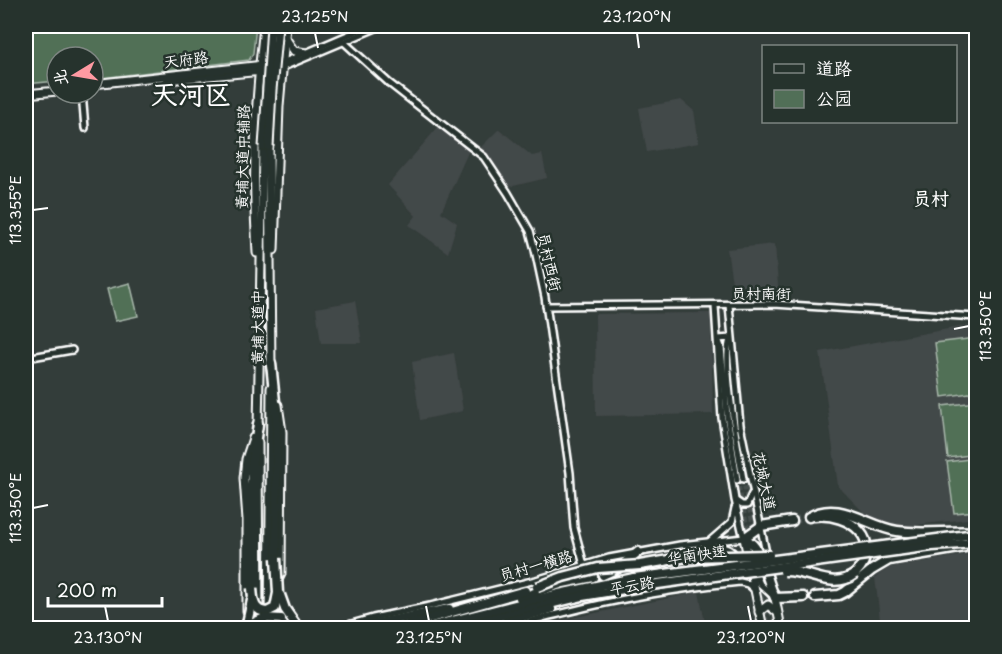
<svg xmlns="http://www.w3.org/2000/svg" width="1002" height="654" font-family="'Playpen Sans','LXGW WenKai TC',sans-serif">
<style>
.built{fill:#434849}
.green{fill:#516f57;stroke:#a8b7ab;stroke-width:1.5}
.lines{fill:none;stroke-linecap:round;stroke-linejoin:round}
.minor-tunnel{stroke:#47504e;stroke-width:5;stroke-dasharray:5 2.5;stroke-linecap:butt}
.highway-tunnel{stroke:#47504e;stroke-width:8;stroke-dasharray:8 4;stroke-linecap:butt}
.minor-casing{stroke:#fff;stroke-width:10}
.major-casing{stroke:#fff;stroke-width:11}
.highway-casing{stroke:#fff;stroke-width:13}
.minor{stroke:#26332d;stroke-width:5}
.major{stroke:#26332d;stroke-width:7}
.highway{stroke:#26332d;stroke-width:8}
.major-bridge-casing{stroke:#fff;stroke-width:11;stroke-linecap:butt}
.highway-bridge-casing{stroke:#fff;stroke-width:13;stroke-linecap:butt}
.major-bridge{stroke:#26332d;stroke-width:7}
.highway-bridge{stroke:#26332d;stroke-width:8}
.ticks{fill:none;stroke:#fff;stroke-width:2}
.labels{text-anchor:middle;stroke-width:5;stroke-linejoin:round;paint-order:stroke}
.street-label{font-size:15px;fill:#fff;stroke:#26332d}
.quarter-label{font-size:18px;font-weight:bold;fill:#fff;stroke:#26332d}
.town-label{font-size:27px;font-weight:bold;fill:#fff;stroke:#26332d}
.neatline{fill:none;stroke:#fff;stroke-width:2}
.ticks-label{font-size:15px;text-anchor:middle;fill:#fff}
</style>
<rect width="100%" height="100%" fill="#333d3a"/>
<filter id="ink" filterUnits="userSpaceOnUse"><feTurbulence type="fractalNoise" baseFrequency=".0167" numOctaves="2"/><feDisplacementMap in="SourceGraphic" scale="12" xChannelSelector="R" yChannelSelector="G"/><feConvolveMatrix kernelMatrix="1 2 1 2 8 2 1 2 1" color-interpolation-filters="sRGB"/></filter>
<g filter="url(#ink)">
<g class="built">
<path d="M681,100L694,111L699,143L647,152L639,108Z"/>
<path d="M438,127L470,148L441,212L457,223L448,253L409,225L416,216L388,185Z"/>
<path d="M499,129L532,156L542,154L547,178L509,187L479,149Z"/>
<path d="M775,244L779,299L735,303L727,249Z"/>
<path d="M355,301L362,343H321L316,308Z"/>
<path d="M711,313L713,414L596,416L595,314Z"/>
<path d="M976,324V518L898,527L872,521L838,486L820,352Z"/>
<path d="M454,353L463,411L420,420L412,362Z"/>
<path d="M976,553V628H881L875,577L891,567Z"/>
<path d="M699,592L706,628H537V625Z"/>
</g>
<g class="green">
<path d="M26,26H256L253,53L249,60L93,79V57H57V81L26,84Z"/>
<path d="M130,283L138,316L115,321L107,289Z"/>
<path d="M976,338V392L942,397L935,343Z"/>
<path d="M976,402V454L948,458L942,406Z"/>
<path d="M976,458V511L954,513L947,462Z"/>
</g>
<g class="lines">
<g class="minor-tunnel">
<path d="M743,479L759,551"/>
<path d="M737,480L749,537"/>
<path d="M758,581L768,628"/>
<path d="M767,589L775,628"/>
</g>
<path class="highway-tunnel" d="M792,521L804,518"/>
<g class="minor-casing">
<g id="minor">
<path d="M344,42L389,83L484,157L508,193L530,231L535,250L545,297L570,473L574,528L584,565"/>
<path d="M282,63L369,26"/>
<path d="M281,68L381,26"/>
<path d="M82,93L85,128"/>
<path d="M729,305L740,425L767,558"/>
<path d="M546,306L774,304L976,317"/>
<path d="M715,306L722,418L735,500L744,539"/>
<path d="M26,358L72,350"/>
<path d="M737,480L727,415L721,347L718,339L731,338C720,353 739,456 743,479"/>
<path d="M736,501L742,505H747L752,494"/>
<path d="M709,542L732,522L735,508"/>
<path d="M705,545C716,546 731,546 736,557"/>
<path d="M753,568L760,584L771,594"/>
<path d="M337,628L373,618L430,606L536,580L609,558L680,545L744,538"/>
<path d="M515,628C529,620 546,617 563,613C621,598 680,588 740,582L748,584L755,590"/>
</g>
</g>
<g class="major-casing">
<g id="major">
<path d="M286,39L294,51L306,53"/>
<path d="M167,80L264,71"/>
<path d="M93,84L264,65"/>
<path d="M26,94L57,91"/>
<path d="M269,147L271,368"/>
<path d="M274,250L279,106L286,26"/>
<path d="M257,253C252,178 255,101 264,26"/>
<path d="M258,429L263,147"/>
<path d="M258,443L259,628"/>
<path d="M744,538L763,628"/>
<path d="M277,582L281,574L282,432L278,405"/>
<path d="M775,598L781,628"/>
<path d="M247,611V520L244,478L246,459L253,438"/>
<path d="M759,612L768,605L777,612"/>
<path d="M269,628L271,388"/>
</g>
</g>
<g class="highway-casing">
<g id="highway">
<path d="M271,363L277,421L276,558"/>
<path d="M814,516C850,512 886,541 855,574"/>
<path d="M809,517C839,499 866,526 897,531C923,535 950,530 976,532"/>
<path d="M792,521L761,526L744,538C765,549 764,576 775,598L803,597"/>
<path d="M603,575L618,568L638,552"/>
<path d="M252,588V465L258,424"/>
<path d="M815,597L839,595L845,592L872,570L889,560L976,545"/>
<path d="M520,598L563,583L593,577"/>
<path d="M353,628L449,609"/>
<path d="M396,628L525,591"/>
<path d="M425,628L559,594L634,578"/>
<path d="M452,628L582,596L636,587"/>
<path d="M497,628L506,622L551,609"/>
</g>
</g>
<use href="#minor" class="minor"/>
<use href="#major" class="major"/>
<use href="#highway" class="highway"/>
<g class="major-bridge-casing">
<g id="major-bridge">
<path d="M263,147L271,26"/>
<path d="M269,147L272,90L278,26"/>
</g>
</g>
<g class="highway-bridge-casing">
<g id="highway-bridge">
<path d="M784,571C809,570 833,591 855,574"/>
<path d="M634,578L976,534"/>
<path d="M537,587L563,577L598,568L640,565L687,557L769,555"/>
<path d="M636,587L932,546L976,543"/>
<path d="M252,588C253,599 253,612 267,612L275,608L278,593L276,558"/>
<path d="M280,595L285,609L298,628"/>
<path d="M245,627L264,618L281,619"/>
<path d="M246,628L252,600"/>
<path d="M267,628H277"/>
</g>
</g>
<use href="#major-bridge" class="major-bridge"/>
<use href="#highway-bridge" class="highway-bridge"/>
</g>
</g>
<path class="ticks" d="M315,33L318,48M637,33L639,48M33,210L48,208M954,329L969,326M33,508L48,505M105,606L108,621M426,606L429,621M748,606L751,621"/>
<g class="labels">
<g class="street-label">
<text transform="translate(186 60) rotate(-7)" y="5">天府路</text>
<text transform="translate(243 157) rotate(-89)" y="5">黄埔大道中辅路</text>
<text transform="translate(549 262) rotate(77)" y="5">员村西街</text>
<text x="761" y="299">员村南街</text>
<text transform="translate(258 327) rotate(-90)" y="5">黄埔大道中</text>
<text transform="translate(764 481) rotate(78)" y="5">花城大道</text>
<text transform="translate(697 555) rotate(-8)" y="5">华南快速</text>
<text transform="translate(536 566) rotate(-16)" y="5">员村一横路</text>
<text transform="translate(632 586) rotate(-10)" y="5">平云路</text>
</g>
<g class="quarter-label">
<text x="931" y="205">员村</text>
</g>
<g class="town-label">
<text x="191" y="104">天河区</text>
</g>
</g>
<rect width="1002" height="654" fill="none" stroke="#26332d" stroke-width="66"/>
<rect x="762" y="45" width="195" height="78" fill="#26332d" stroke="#7d8581" stroke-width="1.5"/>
<rect x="774" y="64" width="30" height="9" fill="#26332d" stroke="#7d8581" stroke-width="1.5"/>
<text x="816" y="75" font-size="18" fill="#ffffff">道路</text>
<rect x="774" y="90" width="30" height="18" fill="#516f57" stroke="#7d8581" stroke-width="1.5"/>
<text x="816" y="105" font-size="18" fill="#ffffff">公园</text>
<g transform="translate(75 75) rotate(259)"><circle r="28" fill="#26332d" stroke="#7d8581" stroke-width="1.5"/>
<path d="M0-4.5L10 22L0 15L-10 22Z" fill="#ff9aa2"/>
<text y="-9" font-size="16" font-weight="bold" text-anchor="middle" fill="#ffffff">北</text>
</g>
<path d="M48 597v9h114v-9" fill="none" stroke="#ffffff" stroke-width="3"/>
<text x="57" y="597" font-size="18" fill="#ffffff" stroke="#26332d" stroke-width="4.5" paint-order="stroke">200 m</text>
<rect x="33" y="33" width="936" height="588" class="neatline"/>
<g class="ticks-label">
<text x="315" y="22">23.125°N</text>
<text x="637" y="22">23.120°N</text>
<text transform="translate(16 210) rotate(-90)" y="5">113.355°E</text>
<text transform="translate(986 326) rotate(-90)" y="5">113.350°E</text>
<text transform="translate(16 508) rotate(-90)" y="5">113.350°E</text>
<text x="108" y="643">23.130°N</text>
<text x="429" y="643">23.125°N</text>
<text x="751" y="643">23.120°N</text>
</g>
</svg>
